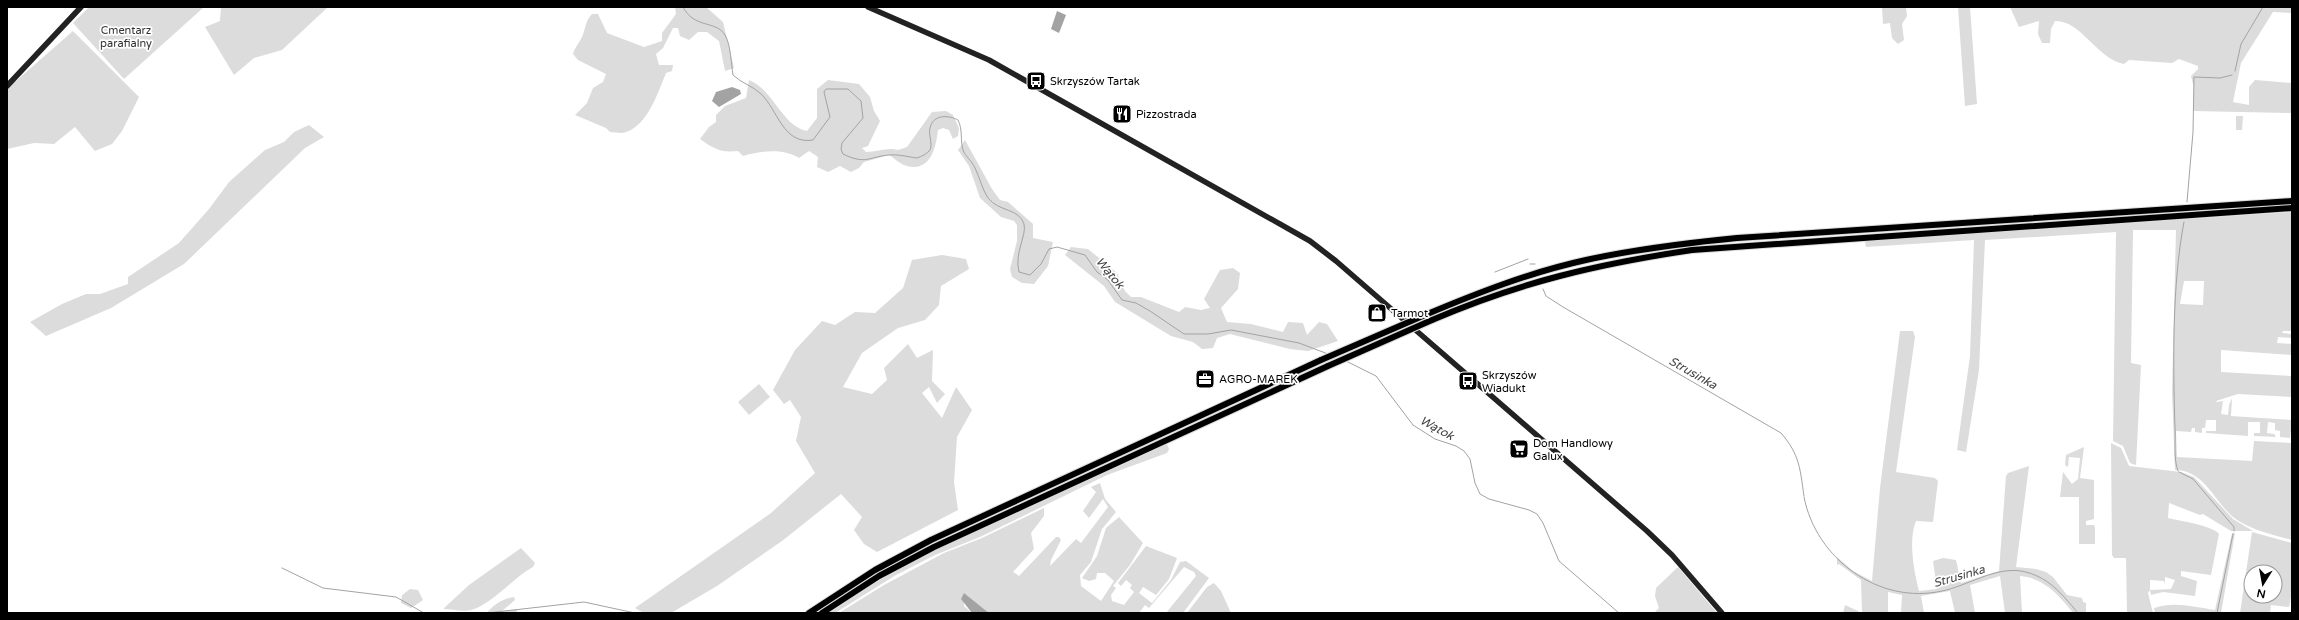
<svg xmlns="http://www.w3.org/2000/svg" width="2299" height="620" font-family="'Varela Round',sans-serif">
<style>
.green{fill:#dcdcdc;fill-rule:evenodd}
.water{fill:#a3a3a3}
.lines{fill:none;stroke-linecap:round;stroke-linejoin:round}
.stream{stroke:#a3a3a3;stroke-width:1}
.primary-casing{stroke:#dbdbdb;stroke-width:8}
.secondary{stroke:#222;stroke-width:5.5}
.primary{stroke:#000;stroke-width:6}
.primary-bridge-casing{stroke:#dbdbdb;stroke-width:8;stroke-linecap:butt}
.primary-bridge{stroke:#000;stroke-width:6}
.labels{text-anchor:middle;stroke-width:3.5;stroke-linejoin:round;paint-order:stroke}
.park-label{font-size:11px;fill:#333;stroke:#fff}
.poi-label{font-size:11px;fill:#000;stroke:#fff;text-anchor:start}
.water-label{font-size:12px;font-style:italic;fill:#444;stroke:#fff}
</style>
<rect width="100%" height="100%" fill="#fff"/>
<g class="green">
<path d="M89,7H204L124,79L73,23Z"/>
<path d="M221,7H328L282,50L254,58L234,75L205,27L220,21Z"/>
<path d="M675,7H706L723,22L734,68L725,71L719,41L707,32H698L689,40L680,36L678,28H673L663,48L656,54L659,65H673L672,71L666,73C658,92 648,125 626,132C622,134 615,132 610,132L606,128L575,115L587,103L593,88L603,82L606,74L578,60L573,54C575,47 579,43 582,37C586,28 585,21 592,14H598L607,33L644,47L662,41V33L676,14Z"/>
<path d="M1882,7H1906L1907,16L1902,24L1904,40L1898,44L1892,38L1890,23L1883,24Z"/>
<path d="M1958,7H1970L1977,104L1965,106Z"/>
<path d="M2010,7H2292V13L2273,12L2241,63L2233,102L2249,105V87L2255,80L2292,83V113L2193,111L2194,88L2191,76L2198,69V66L2179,59L2172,63L2129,60L2124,64C2097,59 2081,20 2055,21L2051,29L2050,43H2042L2038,34L2039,21L2019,27Z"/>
<path d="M73,31L139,97L122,131L112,144L95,151L75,127L54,144L34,143L7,149V81H16Z"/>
<path d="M749,80C774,90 781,125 807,131L817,118V89L828,80L859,84L870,97L874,111L880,121L868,146L862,148L866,152C877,152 888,147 898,150L907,147L932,112L946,111L953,115L959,128L958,136L953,139L949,130L943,128L938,130C936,147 931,172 907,166C901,165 894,158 889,155L864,162L859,168L851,172L840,166L828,172L817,167L818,157L809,151L799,158C782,148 761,151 743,156L738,151C721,153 714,149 700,139L709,127L716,122V115L725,106L746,98Z"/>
<path d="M2236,116H2243L2242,130H2236Z"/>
<path d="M309,125L324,137L305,148L184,264L111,308L46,336L30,322L62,304L86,294H100L128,284V277L179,243L209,209L229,182L265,150L284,142L294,132Z"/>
<path d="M965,140L992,189L1000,200L1008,202L1033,224V238L1053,242L1048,266L1034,284L1022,283L1012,277L1010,269L1017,241V225L1014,221L1001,217L980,198L969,166L958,150Z"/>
<path d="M2292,212V331H2283L2282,333L2292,334V338L2278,337L2277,343L2292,344V355L2221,350V372L2292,376V397L2238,394L2216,401L2217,402L2223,401L2221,414L2228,415L2229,405L2232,398L2231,416L2292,420L2290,438L2280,437V431L2275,430V423L2268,422L2267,433L2274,434L2276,437L2254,436V433H2260V422H2248V436L2206,433V431H2216V420H2206L2205,428H2202V433L2195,432V428H2192L2191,432L2176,431L2177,457L2252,461L2254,441L2292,443V540C2274,535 2254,531 2237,520C2215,505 2206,470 2175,470L2172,393L2176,230H2133L2131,363L2141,365L2136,465L2130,463L2123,446L2113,441L2116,232L1985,240L1979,370L1966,452L1957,450L1970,356L1974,240L1866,247L1865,241ZM2184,281H2204L2203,305L2180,304Z"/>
<path d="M1071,247L1088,249L1117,273L1125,291L1131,297H1141L1179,312L1185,307L1201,310L1210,308L1204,299L1220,270L1233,268L1240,273L1238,289L1221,308L1227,322L1251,324L1283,332L1288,322L1303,323L1307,335L1319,322L1327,324L1338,341L1308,351L1290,349L1230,334L1217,338L1213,348L1202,349L1193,342L1171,336L1115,302L1104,286L1065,255Z"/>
<path d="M942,255L966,259L969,269L941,286L939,305L925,320L898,328L862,353L843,387L872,394L887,380L884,368L908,344L917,358L933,350L932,381L945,394L937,403L929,387L922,393L942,418L956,387L972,410L957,437L954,482L958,510L877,552L864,544L854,530L862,517L841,494L782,541L717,586L671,613H644L635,608L771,513L815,473L796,441L801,417L790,400L784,404L773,390L795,350L822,321L835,325L855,312L875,313L903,288L912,260Z"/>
<path d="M1900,331H1913L1915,337L1896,472L1935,478L1938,481L1933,522L1916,521C1908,541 1914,571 1919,591L1937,589L1933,561L1943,558L1956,560L1961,583L1999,571L2006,476L2008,473L2029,466L2016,567L2036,569L2046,572L2053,577L2067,595L2082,598L2083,602L2086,603V613H2073C2059,595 2044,578 2020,576L2022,613H2005L2000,576L1970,585L1975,613H1955L1950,591L1921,596L1924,613H1901L1902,595L1888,592V613H1864L1862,611L1861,580L1839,564L1837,565V557L1853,571L1872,581L1880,488Z"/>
<path d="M759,384L770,397L749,415L738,402Z"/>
<path d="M2111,443L2121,448L2129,466L2181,472L2194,477L2233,519L2253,531H2231L2203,514L2200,515L2169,503L2168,518C2179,521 2212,525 2219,534L2211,575L2181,571V576L2197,581L2195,596L2163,592L2151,595L2150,590L2148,593L2153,613H2127L2126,558H2114L2112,555ZM2165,577L2175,580L2171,589L2150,590V580L2164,581L2165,585Z"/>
<path d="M1167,444L1169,449L1167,453L1107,475L980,537L935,555L896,575L835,613H829L878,581L921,557Z"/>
<path d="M2084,447L2080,478L2094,480V519L2086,521V525H2094L2095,528V544H2079V497H2060L2063,472L2072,484L2078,479L2080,458L2069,457L2068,467L2065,465L2066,455Z"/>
<path d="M1100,483L1105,499L1116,512L1102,529L1091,562L1080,575L1081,586L1101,601L1114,581L1105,573H1097L1096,579L1089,581L1082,578L1097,556L1106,528L1119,517L1143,543L1130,565L1113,586L1116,588L1111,595L1112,601L1124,605L1134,592L1130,588L1132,585L1126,580L1121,586L1118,583L1146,546L1177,558L1169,579L1156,595L1143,587L1139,593L1152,603L1171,580L1180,562L1186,561L1209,578L1183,613H1166L1196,576L1194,572L1184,567L1149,608L1145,605L1139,613H989L964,593V606L972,613H839L884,585L944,553L982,538L1044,508V516L1031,533L1034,549L1013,572L1019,576L1056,537H1059L1061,540L1051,560L1050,566L1076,539L1081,543L1108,507L1103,499L1089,518L1083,511L1096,492L1091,487Z"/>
<path d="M2252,532L2292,543V592L2289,607L2271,605L2270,613H2240ZM2251,572H2275V596H2251Z"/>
<path d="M2232,533H2235L2221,613H2155L2154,608C2174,601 2195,607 2215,610Z"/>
<path d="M521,548L535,563L533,567C514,577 491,605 471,610C463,612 451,609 443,609L469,585Z"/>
<path d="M1678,567L1717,613H1654L1659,608L1655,596L1656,588Z"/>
<path d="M1214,583L1221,591L1231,613H1187L1207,587Z"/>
<path d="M410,589L418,590L423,600L411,608L401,603L402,595Z"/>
<path d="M514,597L515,600L502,611L518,609L516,613H487C493,605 502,599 514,597Z"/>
<path d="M1845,605L1858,611L1859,613H1843Z"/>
</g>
<g class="water">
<path d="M1057,11L1066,15L1059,33L1051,29Z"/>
<path d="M732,87L740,90L741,94L719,107L712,101L716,92Z"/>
<path d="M964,593L989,613H972L961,599Z"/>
</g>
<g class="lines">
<g class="stream">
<path d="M683,7C694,29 716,20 725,35C731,45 731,64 733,75C741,83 753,86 761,94C778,110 783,145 813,140L830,117L824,92L826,89H848L861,101L863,118L842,143L841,149L843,154C866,165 868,157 889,155C897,154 909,157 917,158C922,156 927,154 930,150C933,143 928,135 930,128C933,114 949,115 958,120C963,130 960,139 963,150C965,156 972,161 975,168C980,178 982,189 988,198C999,212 1019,208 1024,224C1027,235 1014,253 1019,272L1030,275L1041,264L1049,249L1057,247L1085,255L1097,272L1108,280L1122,300L1136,303L1150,311L1184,334H1208L1231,330L1299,343L1328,354"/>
<path d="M2235,71L2241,44L2263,7"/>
<path d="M2187,202L2193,132L2194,77L2220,78L2232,75"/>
<path d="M1530,264H1535"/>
<path d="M1495,272L1528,259"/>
<path d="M1543,289L1546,296L1563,307L1781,433C1800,455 1800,469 1804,496"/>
<path d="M1346,361L1376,376L1413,425L1435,439L1456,446L1464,451L1470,459L1475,483L1480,494L1489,499L1529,510L1537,514L1543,523L1559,561L1619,613"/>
<path d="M2178,471C2173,458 2176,441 2175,428C2173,365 2172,284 2184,222"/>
<path d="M2179,472L2193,479L2234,527V531"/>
<path d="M1804,497C1816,559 1879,605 1942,591C1967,586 1994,567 2021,571C2048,576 2061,593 2078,613"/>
<path d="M282,568L323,588L396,597L424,613"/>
<path d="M487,613L584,602L635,613"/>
<path d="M2217,613L2233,534"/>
</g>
<g class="primary-casing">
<g id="primary">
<path d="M1425,315C1477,293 1531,272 1586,260C1636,249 1686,243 1737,238L2292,201"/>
<path d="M1432,320C1520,282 1598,264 1692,250L2292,208"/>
<path d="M809,613L875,570L931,540L1321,360"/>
<path d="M822,613L879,576L934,547L1328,366"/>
</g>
</g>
<g class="secondary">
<path d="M868,7L989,60L1310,241L1336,261L1647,531L1672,555L1722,613"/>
<path d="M7,86L81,7"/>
</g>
<use href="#primary" class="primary"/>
<g class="primary-bridge-casing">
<g id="primary-bridge">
<path d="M1321,360L1425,315"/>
<path d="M1328,366L1432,320"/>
</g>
</g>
<use href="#primary-bridge" class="primary-bridge"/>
</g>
<defs>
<g id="bus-square" transform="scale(1)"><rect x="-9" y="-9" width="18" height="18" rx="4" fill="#000" stroke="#fff"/><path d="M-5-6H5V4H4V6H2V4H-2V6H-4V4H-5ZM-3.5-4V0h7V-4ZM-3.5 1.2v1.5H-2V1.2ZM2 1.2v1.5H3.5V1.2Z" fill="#fff"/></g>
<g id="restaurant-square" transform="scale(1)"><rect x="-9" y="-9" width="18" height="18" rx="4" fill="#000" stroke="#fff"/><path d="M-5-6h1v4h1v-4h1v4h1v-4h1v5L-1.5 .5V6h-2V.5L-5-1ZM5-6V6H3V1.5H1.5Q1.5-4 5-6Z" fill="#fff"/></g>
<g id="shop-square" transform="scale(1)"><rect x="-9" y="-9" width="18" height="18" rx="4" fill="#000" stroke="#fff"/><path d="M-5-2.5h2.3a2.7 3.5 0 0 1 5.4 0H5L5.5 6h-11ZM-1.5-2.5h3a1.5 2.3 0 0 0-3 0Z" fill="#fff"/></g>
<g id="office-square" transform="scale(1)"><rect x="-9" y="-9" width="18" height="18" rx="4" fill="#000" stroke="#fff"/><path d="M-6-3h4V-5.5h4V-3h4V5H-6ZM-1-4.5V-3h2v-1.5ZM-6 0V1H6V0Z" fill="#fff"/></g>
<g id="supermarket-square" transform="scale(1)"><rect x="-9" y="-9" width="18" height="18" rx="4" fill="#000" stroke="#fff"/><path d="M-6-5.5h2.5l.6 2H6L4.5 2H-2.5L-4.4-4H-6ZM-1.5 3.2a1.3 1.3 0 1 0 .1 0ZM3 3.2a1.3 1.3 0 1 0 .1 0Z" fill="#fff"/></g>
</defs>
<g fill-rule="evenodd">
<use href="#bus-square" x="1036" y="81"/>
<use href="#restaurant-square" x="1122" y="114"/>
<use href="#shop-square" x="1377" y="313"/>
<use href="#office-square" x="1205" y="379"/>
<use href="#bus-square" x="1468" y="381"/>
<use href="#supermarket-square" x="1519" y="449"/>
</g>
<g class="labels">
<g class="park-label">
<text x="126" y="34">Cmentarz<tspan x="126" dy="13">parafialny</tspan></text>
</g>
<g class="poi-label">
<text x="1050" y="85">Skrzyszów Tartak</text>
<text x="1136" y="118">Pizzostrada</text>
<text x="1391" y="317">Tarmot</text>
<text x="1482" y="379">Skrzyszów<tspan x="1482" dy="13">Wiadukt</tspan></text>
<text x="1219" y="383">AGRO-MAREK</text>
<text x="1533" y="447">Dom Handlowy<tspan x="1533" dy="13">Galux</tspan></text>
</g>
<g class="water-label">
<text transform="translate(1110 273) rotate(50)" y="4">Wątok</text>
<text transform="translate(1693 373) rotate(30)" y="4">Strusinka</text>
<text transform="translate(1437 428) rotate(29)" y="4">Wątok</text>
<text transform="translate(1959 576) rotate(-16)" y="4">Strusinka</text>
</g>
</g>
<rect width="2299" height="620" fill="none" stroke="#000000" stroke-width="16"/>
<g transform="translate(2263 584) rotate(191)"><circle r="19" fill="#ffffff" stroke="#999999"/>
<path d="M0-3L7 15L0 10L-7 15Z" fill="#000000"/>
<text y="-6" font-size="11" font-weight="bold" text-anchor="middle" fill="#000000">N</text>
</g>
</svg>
